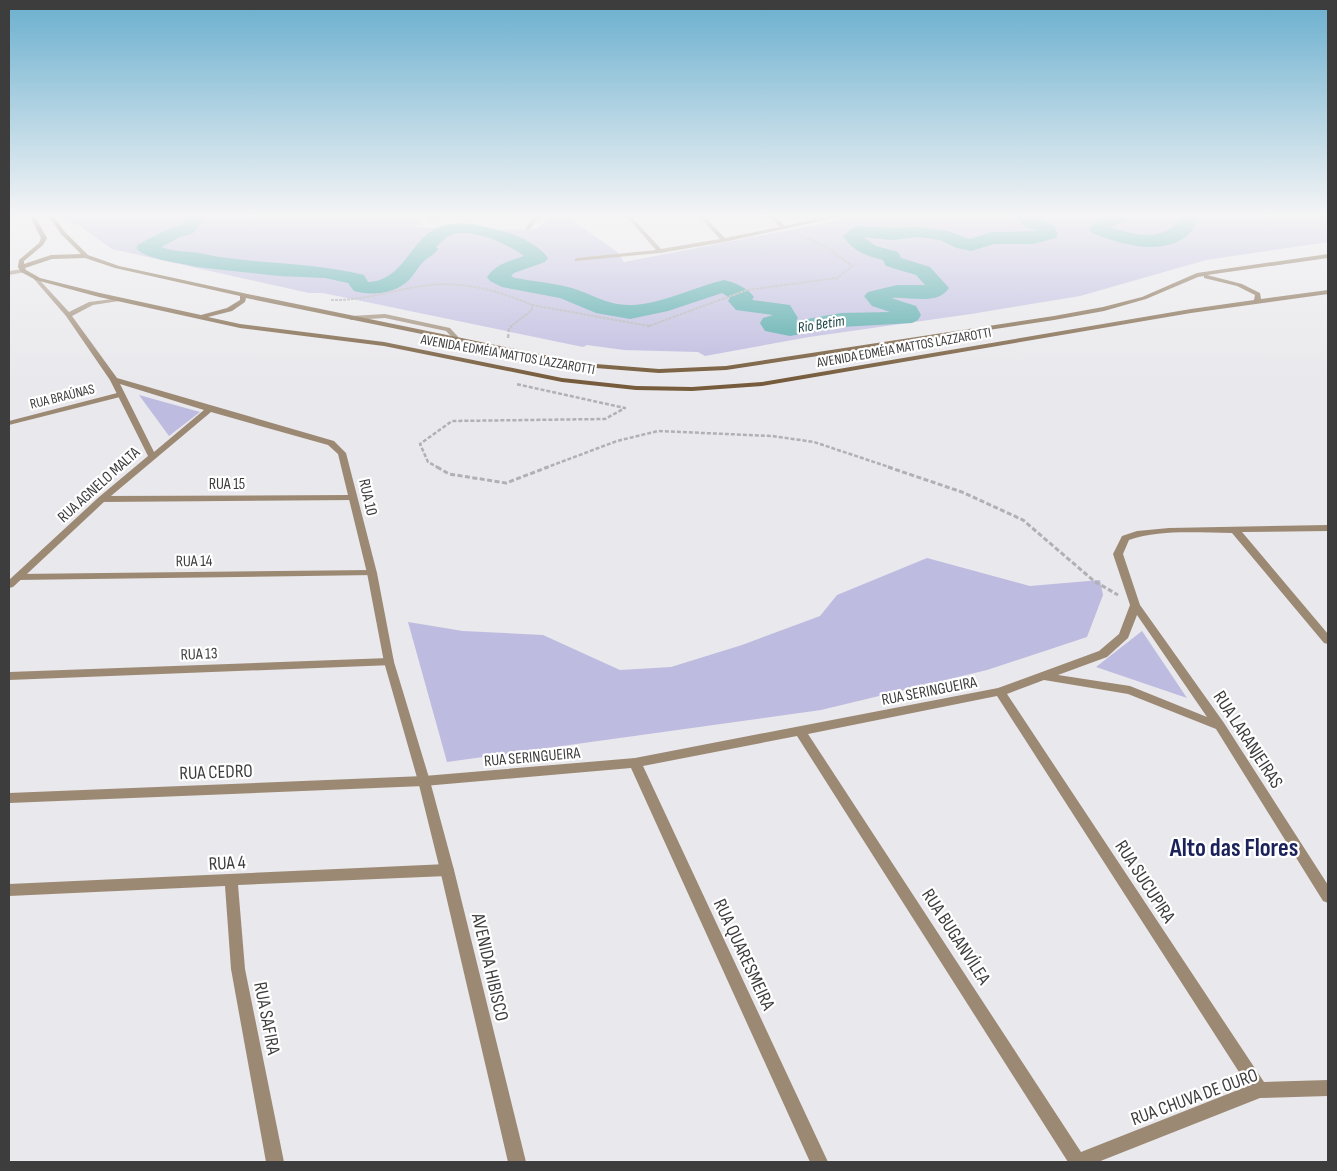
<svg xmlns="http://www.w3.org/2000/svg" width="1337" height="1171" font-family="'Sofia Sans Condensed',sans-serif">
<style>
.green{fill:#bebbe0}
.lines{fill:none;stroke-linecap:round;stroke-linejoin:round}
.river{fill:#4ea7a7;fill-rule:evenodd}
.path-far2{stroke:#b1b0b3;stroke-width:2;stroke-dasharray:3 1;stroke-linecap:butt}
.path-far1{stroke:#b1b0b3;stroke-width:2.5;stroke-dasharray:4 2;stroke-linecap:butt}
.path{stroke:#b1b0b3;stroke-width:3;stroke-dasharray:5 2.5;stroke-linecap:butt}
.service{fill:#9c8974;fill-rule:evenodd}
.minor{fill:#9c8974;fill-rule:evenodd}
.tertiary{fill:#9c8974;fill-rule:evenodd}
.secondary{fill:#765c3c;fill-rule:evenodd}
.labels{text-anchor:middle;stroke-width:4.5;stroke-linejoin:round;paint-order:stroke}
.far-street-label{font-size:14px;fill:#3d3d3e;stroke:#fff}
.far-water-label{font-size:15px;font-style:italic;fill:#1a4344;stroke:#fff}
.street-label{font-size:16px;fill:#3d3d3e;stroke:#fff}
.near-street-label{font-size:19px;fill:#3d3d3e;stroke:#fff}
.near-district-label{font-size:25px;font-weight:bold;fill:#1b225a;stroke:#fff}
</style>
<rect width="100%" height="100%" fill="#e9e8ec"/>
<g class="green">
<path d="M64,215H418L425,218L415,227L473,230L537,229L553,215H565L617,252L624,262L868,215H1328V242L1206,260L1080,296L971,314L809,337L705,356L698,352L624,350L587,345L583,347L323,293H309L112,249L78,225L67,221Z"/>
<path d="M139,395L200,412L169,436Z"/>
<path d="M927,558L1030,586L1100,580L1103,595L1087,637L987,670L821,710L447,762L408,622L463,631L543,635L620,670L671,667L742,645L820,616L837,595Z"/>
<path d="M1142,631L1187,698L1096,667Z"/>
</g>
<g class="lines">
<g class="river">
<path d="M190,215H209L192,234L180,237L161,247C173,252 187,251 199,253C253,265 310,261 364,275L368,282C405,281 410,236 442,226C460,220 480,225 498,230C516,234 537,243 548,258L545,262L514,273L511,276L515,278C533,281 553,283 572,288C592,294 609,306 631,305C662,304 694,287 724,280C734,282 748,288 754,297L752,300L790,305L798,318L796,321L841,313L890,312L872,306L864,296L868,292L897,285H925L916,275L886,266L883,260C866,256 853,251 843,236L854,227L860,226L892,228L919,227L948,231L970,239L992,232L1037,231L1025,227L1015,215H1034L1037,219L1054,225L1058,234L1056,238L1033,244H994L971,251L957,248L940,240L919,237L892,240L863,237L876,246L898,252L901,258L930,267L949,288C937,306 910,296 891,298L916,306L921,315L918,320L912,323L841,327L790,336L765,331L760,323L763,318L773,315L736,310L728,301L730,298L722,293L668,311L630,319L596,313L560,298L502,287L490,281L487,277C496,264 510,261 524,256C508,244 472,227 451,235C446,237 440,243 436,247L438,249C434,255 428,257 423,262C418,267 414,275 409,280C395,294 371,296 354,291L348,283L325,278L279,276L197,267C183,263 145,260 136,248L139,244L168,229L179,226Z"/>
<path d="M1107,215H1132L1130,219L1111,227C1135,236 1167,243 1182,215H1200C1197,221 1194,228 1190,233C1164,258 1120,244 1092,233L1089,229C1094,222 1099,218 1107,215Z"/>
</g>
<g class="path-far2">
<path d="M331,300C363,301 392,290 423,286C460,280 498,290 532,305V310L510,327"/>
<path d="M532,305L649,326L747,290L837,278L852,266L825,246L799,235"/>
</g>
<g class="path-far1">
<path d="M647,326H650"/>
<path d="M508,338L509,328L512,326"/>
<path d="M439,468L428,462L420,444L452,421L605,419L625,408L516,384"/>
<path d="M545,468L617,441L658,431L772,436L814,442L892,468"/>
</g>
<g class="path">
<path d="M437,467L449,474L506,483L548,467"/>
<path d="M888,467L962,492L1023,520L1094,581L1118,595"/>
</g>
<path class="service" d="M385,314L450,328L461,340L456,341L446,331L385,318L351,320L348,318L351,316Z"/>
<g class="minor">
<path d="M432,215H437L433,220H429Z"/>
<path d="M536,215H541L530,229H526V227Z"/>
<path d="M625,215H630L661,249L720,239L698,215H703L725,238L780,227L768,215H774L785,226L835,215H847L724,242L660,253L575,261V259L577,258L656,250Z"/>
<path d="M23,269L26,271L25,272L9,275V271Z"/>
<path d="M121,392H124V396L9,425V421Z"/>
<path d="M352,495L355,496L356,498L355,500L102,502L98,499L102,496Z"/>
<path d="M1328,525V531L1242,532L1328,634V644L1324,643L1232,533C1199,533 1161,529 1129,540L1123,554L1140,605L1224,723L1328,885V903L1323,901L1216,729L1128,694L1044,680L1007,694L1264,1082L1328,1080V1096L1260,1098L1098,1162H1068L797,736L643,766L828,1162H810L631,768L424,786L9,803V793L424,776L635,758L998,688L1099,651L1119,634L1130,605L1113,554L1122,536L1137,531L1169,528ZM1137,615L1207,717L1130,686L1058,675L1107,657L1128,638ZM997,696L1248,1086L1081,1152L808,734Z"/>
<path d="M372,570L377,573L375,575L18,580L13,577L18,574Z"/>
<path d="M389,658L393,659L394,662L393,665L9,680V672Z"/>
<path d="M447,864L452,866L454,870L452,874L447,876L238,885L245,969L284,1162H266L231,969L225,886L9,896V884Z"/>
</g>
<path class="tertiary" d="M35,275L69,312L89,302L121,298L122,299L119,301L93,305L72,316L117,378L334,441L346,453L377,573L394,662L430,781L454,870L526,1162H508L440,870L418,781L384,662L367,573L338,454L328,445L211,412L105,501L13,587L9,588V580L99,497L148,456L110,380L66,316L33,278L32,277ZM120,384L204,410L154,452Z"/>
<path class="secondary" d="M29,215H34L47,238L43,245L24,261V264L51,255L81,254L61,234L48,215H53L65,232L88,255L119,266L243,293L583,363L659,369L726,366L1054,316L1103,307L1142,297L1197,273L1328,254V258L1207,275L1242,284L1260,293L1261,299L1328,290V294L1191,313L762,386L692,391L636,390L562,382L384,346L240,328L99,297L36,280L21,272L18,267L19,260L39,243L41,238ZM85,258L115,268L240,296V300L227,308L201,315L100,293L40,278L26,270L25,268L52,259ZM1204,276V278L1237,286L1255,295L1254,300L1191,309L762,382L692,387L636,386L562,378L384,342L240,324L208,317L232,311L245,302L246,298L583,367L659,373L726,370L1054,320L1104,311L1146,299L1198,277Z"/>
</g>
<linearGradient id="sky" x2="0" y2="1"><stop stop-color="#6aafce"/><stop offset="0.57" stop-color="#f5f5f6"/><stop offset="1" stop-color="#f5f5f6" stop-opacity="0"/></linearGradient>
<rect width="1337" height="379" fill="url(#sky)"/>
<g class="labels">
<g class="far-street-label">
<text transform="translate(904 347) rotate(-10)" y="5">AVENIDA EDMÉIA MATTOS LAZZAROTTI</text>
<text transform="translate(508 354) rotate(10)" y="5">AVENIDA EDMÉIA MATTOS LAZZAROTTI</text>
<text transform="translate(62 396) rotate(-14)" y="5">RUA BRAÚNAS</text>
</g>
<g class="far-water-label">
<text transform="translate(821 324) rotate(-9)" y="5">Rio Betim</text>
</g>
<g class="street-label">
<text x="227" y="489">RUA 15</text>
<text transform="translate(98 484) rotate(-42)" y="6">RUA AGNELO MALTA</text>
<text transform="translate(369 497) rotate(77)" y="6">RUA 10</text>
<text transform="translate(194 560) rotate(-1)" y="6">RUA 14</text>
<text transform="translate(199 653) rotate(-2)" y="6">RUA 13</text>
<text transform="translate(929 690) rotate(-11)" y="6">RUA SERINGUEIRA</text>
<text transform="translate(532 756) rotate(-5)" y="6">RUA SERINGUEIRA</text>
</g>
<g class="near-street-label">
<text transform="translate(1249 739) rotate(57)" y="7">RUA LARANJEIRAS</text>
<text transform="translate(216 771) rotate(-2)" y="7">RUA CEDRO</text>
<text transform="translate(227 862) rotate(-3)" y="7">RUA 4</text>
<text transform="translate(1146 881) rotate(57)" y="7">RUA SUCUPIRA</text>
<text transform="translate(957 936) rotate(57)" y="7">RUA BUGANVÍLEA</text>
<text transform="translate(745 954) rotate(65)" y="7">RUA QUARESMEIRA</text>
<text transform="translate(491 967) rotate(77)" y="7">AVENIDA HIBISCO</text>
<text transform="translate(268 1018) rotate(79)" y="7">RUA SAFIRA</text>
<text transform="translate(1194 1096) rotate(-20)" y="7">RUA CHUVA DE OURO</text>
</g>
<g class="near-district-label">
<text x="1234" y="856">Alto das Flores</text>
</g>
</g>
<rect width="1337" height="1171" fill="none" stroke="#3d3d3e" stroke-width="20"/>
</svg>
